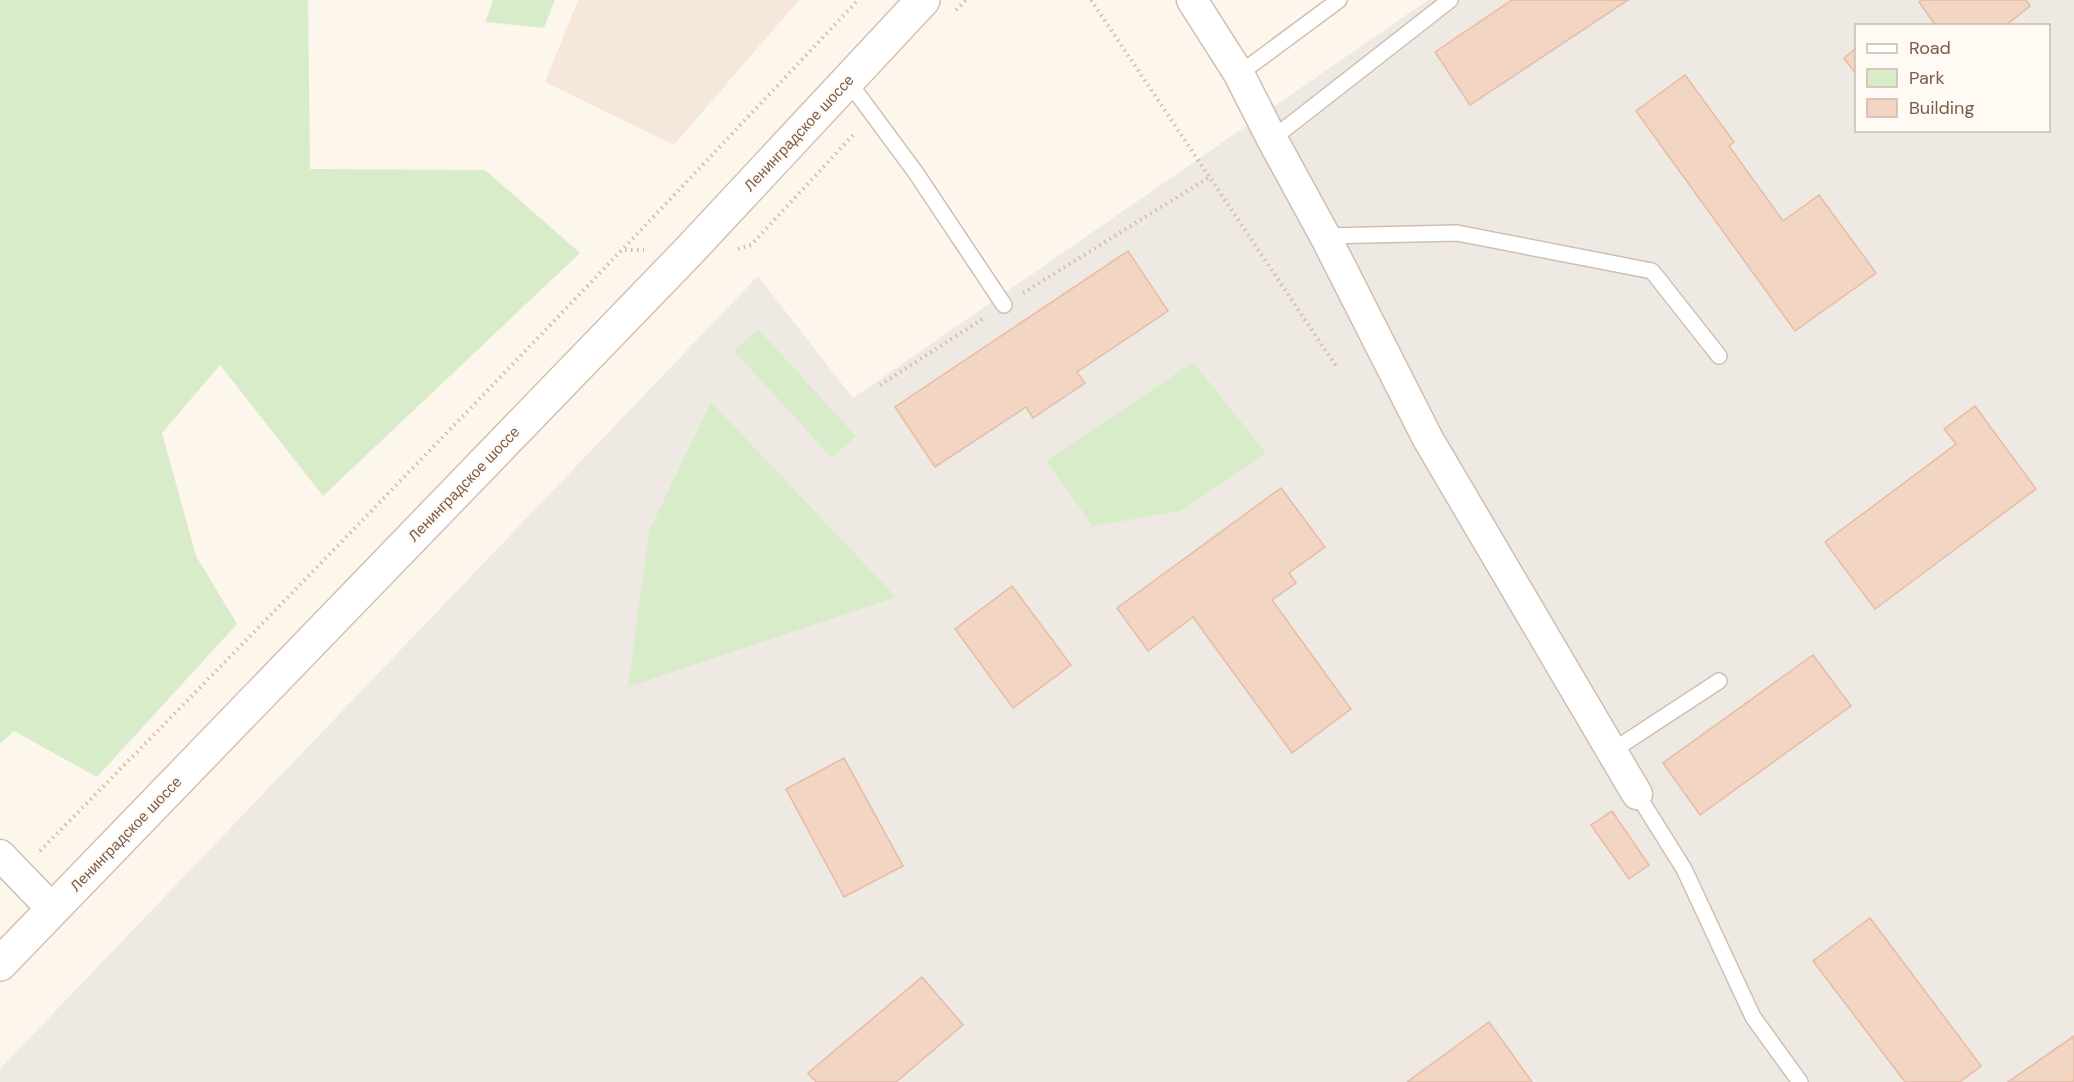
<svg xmlns="http://www.w3.org/2000/svg" width="2074" height="1082" font-family="'DM Sans',sans-serif">
<style>
.residential{fill:#f5e8da}
.industrial{fill:#efe9e4;fill-rule:evenodd}
.green{fill:#d8ecc9}
.building{fill:#f3d5c3;stroke:#e6bba3;stroke-width:1.5}
.lines{fill:none;stroke-linecap:round;stroke-linejoin:round}
.lane-casing{stroke:#d1beb0;stroke-width:18}
.street-casing{stroke:#d1beb0;stroke-width:33}
.secondary-casing{stroke:#d6c0b0;stroke-width:36}
.path{stroke:#d9b8a5;stroke-width:4;stroke-dasharray:1.5 4.5;stroke-linecap:butt}
.lane{stroke:#fff;stroke-width:15}
.street{stroke:#fff;stroke-width:30}
.secondary{stroke:#fff;stroke-width:33}
.labels{text-anchor:middle;stroke-width:4.5;stroke-linejoin:round;paint-order:stroke}
.street-label{font-size:15px;fill:#7a5c4d;stroke:#fffaf3}
</style>
<rect width="100%" height="100%" fill="#fdf6ec"/>
<path class="residential" d="M578,0H799L674,145L545,82Z"/>
<path class="industrial" d="M1428,0H2074V1082H0V1069L758,276L853,398ZM1856,26H2048V130H1856Z"/>
<g class="green">
<path d="M0,0H308L310,169L485,170L580,253L323,496L220,365L162,433L196,556L237,624L97,777L14,731L0,744Z"/>
<path d="M493,0H555L544,28L485,22Z"/>
<path d="M758,329L856,436L832,458L734,351Z"/>
<path d="M1193,362L1266,453L1180,511L1093,526L1046,461Z"/>
<path d="M711,402L896,597L628,687L649,531Z"/>
</g>
<g class="building">
<path d="M1512,0H1628L1470,105L1435,52Z"/>
<path d="M1922,0H2026L2030,6L2005,26H1936L1919,2Z"/>
<path d="M1856,48V74L1844,58Z"/>
<path d="M1685,75L1734,142L1729,146L1783,221L1819,195L1876,273L1795,331L1636,111Z"/>
<path d="M1128,251L1168,311L1077,372L1085,383L1033,418L1026,407L935,467L895,407Z"/>
<path d="M1975,406L2036,489L1875,609L1825,542L1956,444L1944,429Z"/>
<path d="M1281,488L1325,547L1289,573L1296,583L1272,600L1351,709L1292,753L1193,617L1148,651L1117,608Z"/>
<path d="M1012,586L1071,665L1013,708L955,629Z"/>
<path d="M1813,655L1851,706L1700,815L1663,763Z"/>
<path d="M844,758L903,866L844,897L786,789Z"/>
<path d="M1612,811L1649,865L1629,879L1591,825Z"/>
<path d="M1870,918L1981,1066L1960,1082H1905L1813,961Z"/>
<path d="M922,977L963,1025L896,1082H816L808,1073Z"/>
<path d="M1489,1022L1532,1082H1407Z"/>
<path d="M2074,1036V1082H2008Z"/>
</g>
<g class="lines">
<g class="lane-casing">
<g id="lane">
<path d="M1239,74L1339,0"/>
<path d="M848,81L916,173L1004,305"/>
<path d="M1272,139L1450,0"/>
<path d="M1325,236L1457,233L1652,271L1719,356"/>
<path d="M1612,751L1719,681"/>
<path d="M1637,794L1684,869L1753,1017L1800,1082"/>
</g>
</g>
<g class="street-casing">
<g id="street">
<path d="M1192,0L1239,74L1272,139L1325,236L1428,439L1637,794"/>
<path d="M0,855L53,910"/>
</g>
</g>
<g class="secondary-casing">
<path id="secondary" d="M0,964L689,251L923,0"/>
</g>
<g class="path">
<path d="M1091,0L1338,369"/>
<path d="M956,10L966,0"/>
<path d="M738,249L751,245L855,133"/>
<path d="M625,250H644"/>
<path d="M1023,293L1211,176"/>
<path d="M880,385L984,318"/>
<path d="M40,851C316,570 589,287 858,0"/>
</g>
<use href="#lane" class="lane"/>
<use href="#street" class="street"/>
<use href="#secondary" class="secondary"/>
</g>
<g class="labels">
<g class="street-label">
<text transform="translate(799 133) rotate(-47)" y="5">Ленинградское шоссе</text>
<text transform="translate(464 484) rotate(-46)" y="5">Ленинградское шоссе</text>
<text transform="translate(126 834) rotate(-46)" y="5">Ленинградское шоссе</text>
</g>
</g>
<rect x="1855" y="24" width="195" height="108" fill="#fffaf3" stroke="#cabbb1" stroke-width="1.5"/>
<rect x="1867" y="44" width="30" height="9" fill="#ffffff" stroke="#cabbb1" stroke-width="1.5"/>
<text x="1909" y="54" font-size="18" fill="#7a5c4d">Road</text>
<rect x="1867" y="69" width="30" height="18" fill="#d8ecc9" stroke="#cabbb1" stroke-width="1.5"/>
<text x="1909" y="84" font-size="18" fill="#7a5c4d">Park</text>
<rect x="1867" y="99" width="30" height="18" fill="#f3d5c3" stroke="#cabbb1" stroke-width="1.5"/>
<text x="1909" y="114" font-size="18" fill="#7a5c4d">Building</text>
</svg>
